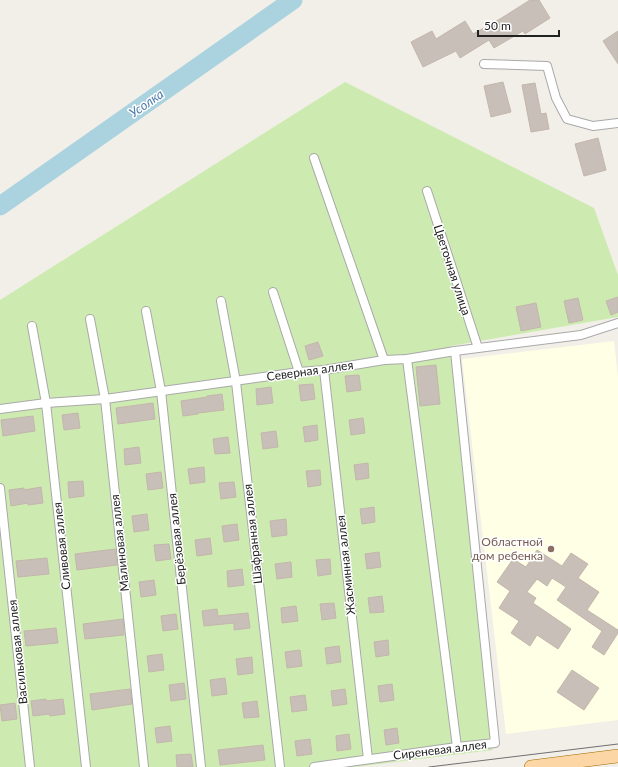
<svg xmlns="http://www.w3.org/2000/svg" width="618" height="767" font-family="Lato,sans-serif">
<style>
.education{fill:#ffffe5}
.grass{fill:#cdebb0}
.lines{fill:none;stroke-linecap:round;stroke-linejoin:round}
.river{stroke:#aad3df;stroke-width:19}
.building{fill:#c7bfb8;stroke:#c4b6ab}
.street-casing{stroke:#a9a9a9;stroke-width:10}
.primary-casing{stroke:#a06b00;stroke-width:14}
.street{stroke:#fff;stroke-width:8}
.primary{stroke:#fcd6a4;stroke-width:13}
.tram{stroke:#707070;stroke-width:1}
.education-dot{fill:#8d6e63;stroke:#fff;stroke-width:1.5}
.labels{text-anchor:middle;stroke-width:3;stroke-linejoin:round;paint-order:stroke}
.street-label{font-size:12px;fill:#222;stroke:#fff}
.education-label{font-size:12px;fill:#785e54;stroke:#fff;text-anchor:end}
.water-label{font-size:13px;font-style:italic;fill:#4a7aab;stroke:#fff}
</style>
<rect width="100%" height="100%" fill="#f2efe9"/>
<path class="education" d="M614,341L618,377V720L506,734L462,359Z"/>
<path class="grass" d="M345,82L594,208L618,275V317L451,346L493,750L355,767H0V300Z"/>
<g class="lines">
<path class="river" d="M0,206L293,0"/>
</g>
<g class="building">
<path d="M530,0H539L550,18L525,34L523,31L494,48L489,40L460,58L456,51L423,67L411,42L432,31L436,39L465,21L473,34L500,19Z"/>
<path d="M618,31V64L603,41Z"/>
<path d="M503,82L511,112L491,117L484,86Z"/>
<path d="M535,83L541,114L546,113L549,129L531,132L522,85Z"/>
<path d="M598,138L606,170L584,176L575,144Z"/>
<path d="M618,297V312L611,315L606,301Z"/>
<path d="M578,298L583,320L569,323L564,301Z"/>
<path d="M536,303L541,327L521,331L516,307Z"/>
<path d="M318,342L323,356L309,360L305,346Z"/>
<path d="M436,365L440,404L420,406L416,367Z"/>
<path d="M359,375L361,390L347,392L345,376Z"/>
<path d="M313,384L315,399L301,401L299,385Z"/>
<path d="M271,387L273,403L257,405L256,389Z"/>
<path d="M222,394L224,410L198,413V414L183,416L181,401L207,397V396Z"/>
<path d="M153,403L155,419L118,424L116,408Z"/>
<path d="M78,413L80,428L64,430L62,415Z"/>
<path d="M33,416L35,431L3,436L1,420Z"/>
<path d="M363,418L365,433L351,435L349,420Z"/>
<path d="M317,425L318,440L305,442L303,427Z"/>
<path d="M276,431L278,447L263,449L261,433Z"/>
<path d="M228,437L230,453L215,454L213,439Z"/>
<path d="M139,447L141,463L125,465L124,449Z"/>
<path d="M368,463L369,478L356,480L354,465Z"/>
<path d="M204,467L205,482L190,484L188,469Z"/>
<path d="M320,470L321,485L308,487L306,471Z"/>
<path d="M161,472L163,488L148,490L146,474Z"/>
<path d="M83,481L84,496L69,498L68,482Z"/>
<path d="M234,482L236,497L221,499L219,483Z"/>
<path d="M41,487L43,503L28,505V503L11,506L9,490L24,488V490Z"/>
<path d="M374,507L375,522L362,524L360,509Z"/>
<path d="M147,514L149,530L134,532L132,516Z"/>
<path d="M286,519L287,535L272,537L270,521Z"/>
<path d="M237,524L239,540L224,542L222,526Z"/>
<path d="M210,538L212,554L197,556L195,540Z"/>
<path d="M169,544L171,559L156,561L154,545Z"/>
<path d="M115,549L117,565L77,570L75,554Z"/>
<path d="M537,550L562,566L571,553L588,564L578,578L599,592L587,610L618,630V633L604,655L592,647L602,631L557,600L566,587L552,578L547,586L537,579L527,592L536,598L533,603L571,629L558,649L537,635L530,646L511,633L519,621L499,608L510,591L497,582L513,559L526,567Z"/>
<path d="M379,552L381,567L367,569L365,554Z"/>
<path d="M47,558L49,574L18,577L16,561Z"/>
<path d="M330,559L331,574L318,576L316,560Z"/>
<path d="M291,562L292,577L277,579L275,564Z"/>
<path d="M242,569L244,585L228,587L227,571Z"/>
<path d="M154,580L156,595L141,597L139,582Z"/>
<path d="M382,596L384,612L370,613L368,598Z"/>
<path d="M334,603L336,618L322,620L320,604Z"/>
<path d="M296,606L298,621L282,623L281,608Z"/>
<path d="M217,609L218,616L248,613L250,628L234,630V623L204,626L202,611Z"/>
<path d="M176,614L178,629L163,631L161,616Z"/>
<path d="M123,619L124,635L85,639L83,624Z"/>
<path d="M56,628L58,643L26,646L24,631Z"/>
<path d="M388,640L389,655L376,657L374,642Z"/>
<path d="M339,646L341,662L327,664L325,648Z"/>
<path d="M300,650L302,666L287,668L285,652Z"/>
<path d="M162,654L164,670L149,672L147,656Z"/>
<path d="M252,657L253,673L238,675L236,659Z"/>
<path d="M572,670L599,688L584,710L557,692Z"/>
<path d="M225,678L227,694L212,696L210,680Z"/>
<path d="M184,683L186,699L171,701L169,685Z"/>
<path d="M392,684L394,700L380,702L378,686Z"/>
<path d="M130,689L132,704L92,710L90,694Z"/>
<path d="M345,689L347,704L333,706L331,691Z"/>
<path d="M305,695L307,710L292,712L290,697Z"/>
<path d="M46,699V701L63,699L65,714L50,716L49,714L33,716L31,701Z"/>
<path d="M257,701L259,717L244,718L242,703Z"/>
<path d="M15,703L17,719L2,721L0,705Z"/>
<path d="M170,726L172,741L157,743L155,728Z"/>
<path d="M397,728L399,743L386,745L384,730Z"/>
<path d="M349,734L351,749L337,751L336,736Z"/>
<path d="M310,739L312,754L297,756L295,741Z"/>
<path d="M263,745L265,760L220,765L218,750Z"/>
<path d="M191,754L193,767H177L176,755Z"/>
</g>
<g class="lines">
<g class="street-casing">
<g id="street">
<path d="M484,64L547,66L556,98L567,119L593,126L618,123"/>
<path d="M314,158L384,360"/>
<path d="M427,191L478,348"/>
<path d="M273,292L299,372"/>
<path d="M221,301L236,382L280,767"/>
<path d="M146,311L161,391L201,767"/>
<path d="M90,319L105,399L144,767"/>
<path d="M32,326L46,403L86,767"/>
<path d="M407,359L457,747"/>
<path d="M324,370L368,759"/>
<path d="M0,409L46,403L105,399L299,372L324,370L384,360L407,359L455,351L581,335L618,323"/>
<path d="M0,488L30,767"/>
<path d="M314,767L457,747L495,743L455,351"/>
</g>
</g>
<g class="primary-casing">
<path id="primary" d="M531,767L618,756"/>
</g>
<use href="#street" class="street"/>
<use href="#primary" class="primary"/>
<path class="tram" d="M429,767L618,744"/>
</g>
<circle class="education-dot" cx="551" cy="549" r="4"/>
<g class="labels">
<g class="street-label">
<text transform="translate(452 270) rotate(72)" y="4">Цветочная улица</text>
<text transform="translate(310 371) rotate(-8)" y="4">Северная аллея</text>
<text transform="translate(253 534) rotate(-96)" y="4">Шафранная аллея</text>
<text transform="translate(177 539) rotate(-96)" y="4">Берёзовая аллея</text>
<text transform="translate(120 543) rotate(-96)" y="4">Малиновая аллея</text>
<text transform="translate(62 546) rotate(-96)" y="4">Сливовая аллея</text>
<text transform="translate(346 565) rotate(-96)" y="4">Жасминная аллея</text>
<text transform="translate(18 652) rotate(-96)" y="4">Васильковая аллея</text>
<text transform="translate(440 750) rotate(-7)" y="4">Сиреневая аллея</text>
</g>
<g class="education-label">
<text x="543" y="546">Областной<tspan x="543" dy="14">дом ребенка</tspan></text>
</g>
<g class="water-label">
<text transform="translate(146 103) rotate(-35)" y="5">Усолка</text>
</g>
</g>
<path d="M478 30v6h81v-6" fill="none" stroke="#222222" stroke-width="2"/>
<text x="484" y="30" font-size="12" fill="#222222" stroke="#ffffff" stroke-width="3" paint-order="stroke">50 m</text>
</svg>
